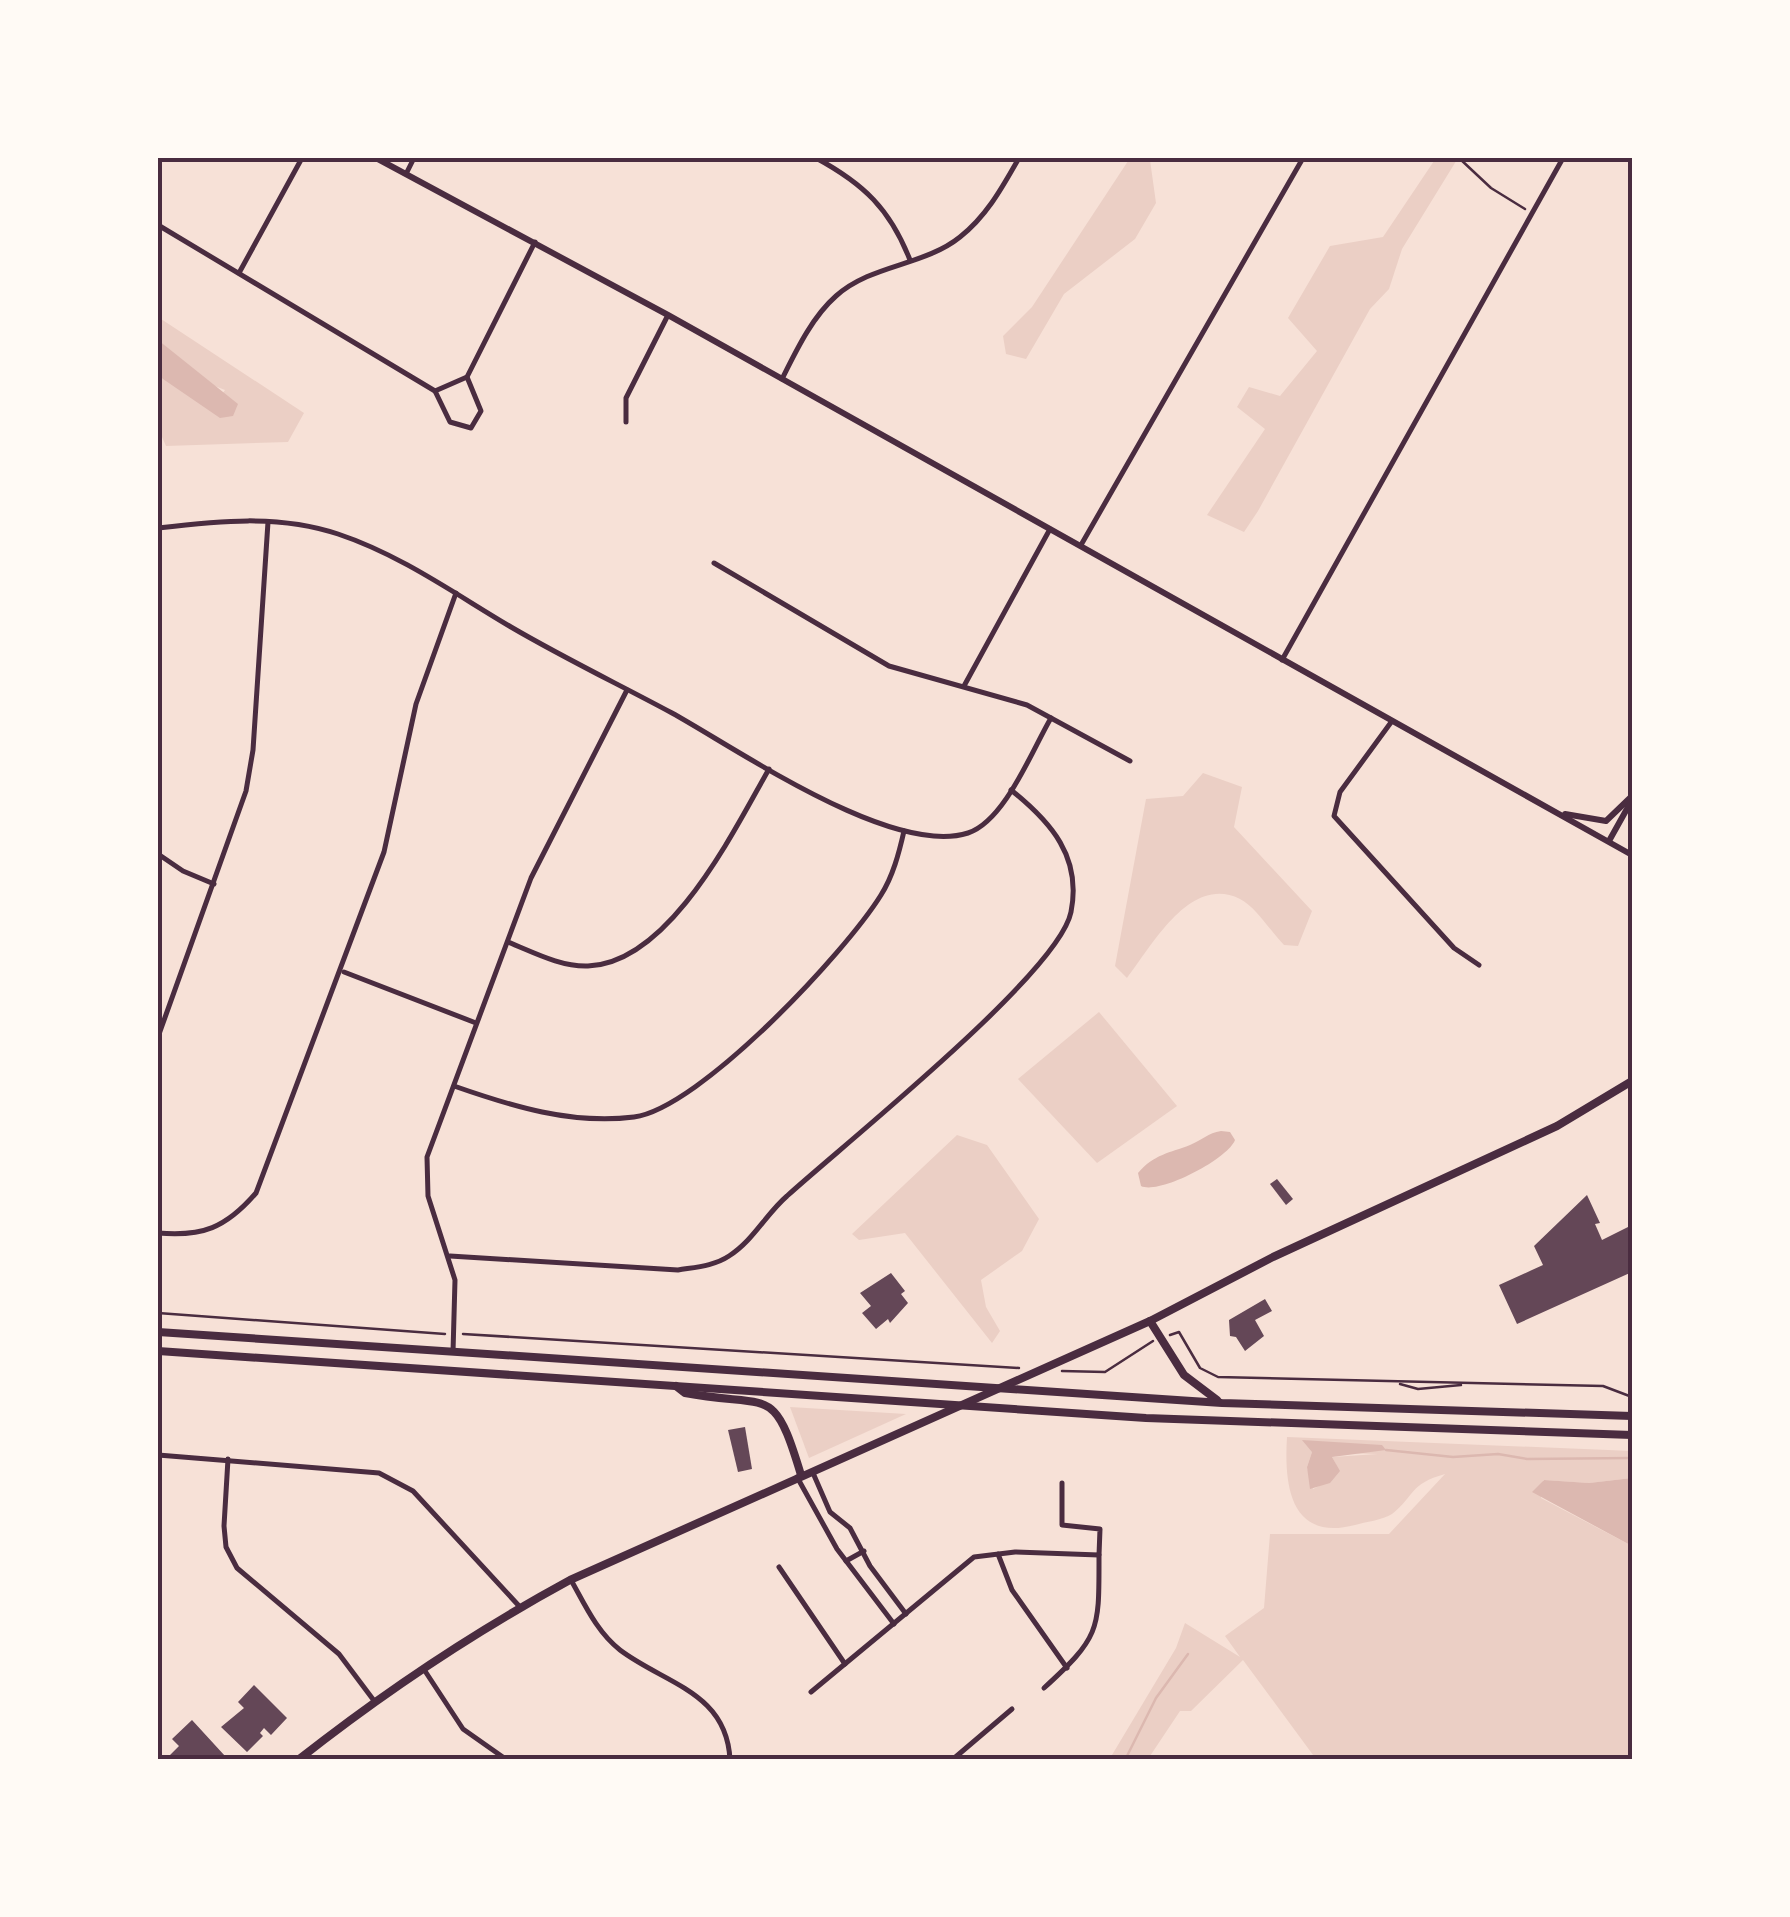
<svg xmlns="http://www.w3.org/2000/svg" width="1790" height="1917" font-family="Rubik,sans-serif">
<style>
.green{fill:#ebcfc5;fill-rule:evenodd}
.water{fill:#dcb8b0}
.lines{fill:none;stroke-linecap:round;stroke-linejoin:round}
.stream{stroke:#dcb8b0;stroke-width:2.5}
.building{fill:#644757}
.path{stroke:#4a2c40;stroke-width:2.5}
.minor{stroke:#4a2c40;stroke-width:5}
.tertiary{stroke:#4a2c40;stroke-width:6}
.primary{stroke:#4a2c40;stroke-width:8}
.trunk{stroke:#4a2c40;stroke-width:8}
.neatline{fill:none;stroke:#4a2c40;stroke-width:4}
</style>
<rect width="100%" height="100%" fill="#f7e1d7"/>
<g class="green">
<path d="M1130,158L1150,160L1156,203L1135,239L1064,294L1026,359L1006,354L1003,336L1032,307Z"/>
<path d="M1436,158H1458L1402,249L1389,289L1370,309L1258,511L1244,532L1207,515L1265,429L1237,407L1249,387L1280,396L1317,351L1288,318L1330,246L1383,237Z"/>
<path d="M158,317L304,413L288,442L166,446L158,428V374L211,409L225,390L207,383L158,340Z"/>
<path d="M1203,773L1242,787L1234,827L1312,911L1298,946L1284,945C1271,932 1256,907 1240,899C1190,874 1152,946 1127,978L1115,966L1146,799L1183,796Z"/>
<path d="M1099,1012L1177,1106L1097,1163L1018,1079Z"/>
<path d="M957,1135L987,1145L1039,1219L1022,1251L981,1280L986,1307L1000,1331L992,1343L905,1233L859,1240L852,1234Z"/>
<path d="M790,1407L906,1414L809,1458Z"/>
<path d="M1287,1437L1632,1451V1478L1589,1483L1543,1480L1541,1498L1632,1546V1759H1316L1243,1660L1191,1711H1180L1148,1759L1109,1760L1176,1648L1185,1623L1240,1657L1225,1636L1264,1608L1270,1534H1389L1445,1474C1409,1484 1415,1496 1392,1514C1383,1520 1365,1522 1355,1525C1290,1542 1284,1485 1287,1437ZM1312,1452L1378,1454L1332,1457L1336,1465L1325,1483L1313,1489L1307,1467Z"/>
</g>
<g class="water">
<path d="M158,340L238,404L233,416L220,418L163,379L158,374Z"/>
<path d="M1221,1131L1230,1132L1235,1140C1228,1159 1159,1195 1141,1186L1138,1173C1154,1154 1170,1153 1190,1145C1202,1140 1208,1133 1221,1131Z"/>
<path d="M1302,1440L1382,1445L1386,1450L1332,1457L1340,1471L1330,1483L1310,1489L1307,1467L1312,1452Z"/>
<path d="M1632,1478V1546L1532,1492L1544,1480L1589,1483Z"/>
</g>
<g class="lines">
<g class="stream">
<path d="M1386,1450L1453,1457L1498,1454L1527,1459L1632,1458"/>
<path d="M1125,1760L1156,1698L1188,1654"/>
</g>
</g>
<g class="building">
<path d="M1277,1179L1293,1199L1286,1205L1270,1184Z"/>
<path d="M1587,1195L1600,1223L1595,1224L1602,1240L1632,1225V1272L1517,1324L1499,1285L1543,1265L1534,1246Z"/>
<path d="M891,1273L905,1291L901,1294L908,1303L890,1323L888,1319L876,1329L862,1313L871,1306L860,1293Z"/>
<path d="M1265,1299L1272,1311L1255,1320L1264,1336L1245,1351L1236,1337L1230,1336L1229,1320Z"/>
<path d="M745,1427L752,1469L738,1472L728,1430Z"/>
<path d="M254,1685L287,1718L271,1735L264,1728L260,1733L263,1736L247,1752L221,1727L244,1708L238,1702Z"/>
<path d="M192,1720L225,1756L221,1760H165L179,1746L172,1739Z"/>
</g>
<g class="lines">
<g class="path">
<path d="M1459,158L1491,188L1525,209"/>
<path d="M158,1313L445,1334"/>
<path d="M463,1334L1019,1368"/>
<path d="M1170,1335L1179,1332L1200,1368L1218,1377L1603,1386L1632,1397"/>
<path d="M1062,1371L1105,1372L1153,1341"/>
<path d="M1400,1384L1418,1389L1461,1385"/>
</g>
<g class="minor">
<path d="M816,158C864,184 890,209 910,260"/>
<path d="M406,174L414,158"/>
<path d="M158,225L435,391L467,377L535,242"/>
<path d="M239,273L302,158"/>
<path d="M782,379C796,351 812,317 836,296C872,264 924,266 960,237C987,216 1003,186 1019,158"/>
<path d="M435,391L450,422L471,428L481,411L467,377"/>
<path d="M626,422V398L668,315"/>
<path d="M158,528C217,521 279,514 338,534C401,555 455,594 511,627C564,658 618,684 672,713C739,750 892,857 968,833C1005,821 1032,750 1051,718"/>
<path d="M1081,545L1303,158"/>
<path d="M714,563L889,666L1027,705L1130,761"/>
<path d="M1282,660L1563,158"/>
<path d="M964,686L1050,529"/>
<path d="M1392,721L1340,792L1334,816L1454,948L1479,965"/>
<path d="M158,854L183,871L214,884"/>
<path d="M508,942C533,952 561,967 588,966C670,963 734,830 769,769"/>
<path d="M344,972L476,1023"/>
<path d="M158,1037L246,791L253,750L268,522"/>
<path d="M454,1086C511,1106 572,1125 634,1117C700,1108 845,953 881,895C893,876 899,853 904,831"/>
<path d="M158,1233C202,1237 226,1228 256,1193L384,852L416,704L456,593"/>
<path d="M450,1256L678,1270C696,1267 714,1266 729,1256C753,1241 766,1214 787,1196C843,1145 1059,973 1071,912C1082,857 1051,822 1011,790"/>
<path d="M453,1352L455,1280L428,1196L427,1157L531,878L627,690"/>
<path d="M158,1455L379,1473L413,1491L520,1607"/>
<path d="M228,1459L224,1526L226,1547L237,1568L339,1654L375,1702"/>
<path d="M813,1473L830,1512L850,1528L870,1566L906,1614"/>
<path d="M797,1477L837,1549L894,1624"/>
<path d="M998,1554L1012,1590L1067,1668"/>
<path d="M846,1561L864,1551"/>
<path d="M779,1567L845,1664"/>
<path d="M571,1580C585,1605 597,1632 620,1650C665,1684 727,1692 730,1760"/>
<path d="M425,1671L463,1729L507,1760"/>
<path d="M1044,1688C1101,1636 1099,1630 1099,1555"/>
<path d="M811,1692L974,1557L1015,1552L1099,1555L1100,1529L1062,1525V1483"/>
<path d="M952,1760L1012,1709"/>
</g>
<g class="tertiary">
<path d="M376,158L668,315L1632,855"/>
<path d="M1632,805V833"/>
<path d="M1565,814L1606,821L1632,796"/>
<path d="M1609,841L1628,807"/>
</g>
<path class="primary" d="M298,1760C383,1693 476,1631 570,1580L1150,1321L1273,1257L1557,1126L1632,1081"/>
<g class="trunk">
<path d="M1150,1321L1184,1375L1217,1400"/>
<path d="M158,1332L1222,1403L1632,1416"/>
<path d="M158,1351L1146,1418L1632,1435"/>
<path d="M676,1386L685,1393C771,1409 773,1382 801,1475"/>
</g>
</g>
<rect width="1790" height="1917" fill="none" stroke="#fffaf5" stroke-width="320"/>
<rect x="160" y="160" width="1470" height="1597" class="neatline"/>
</svg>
